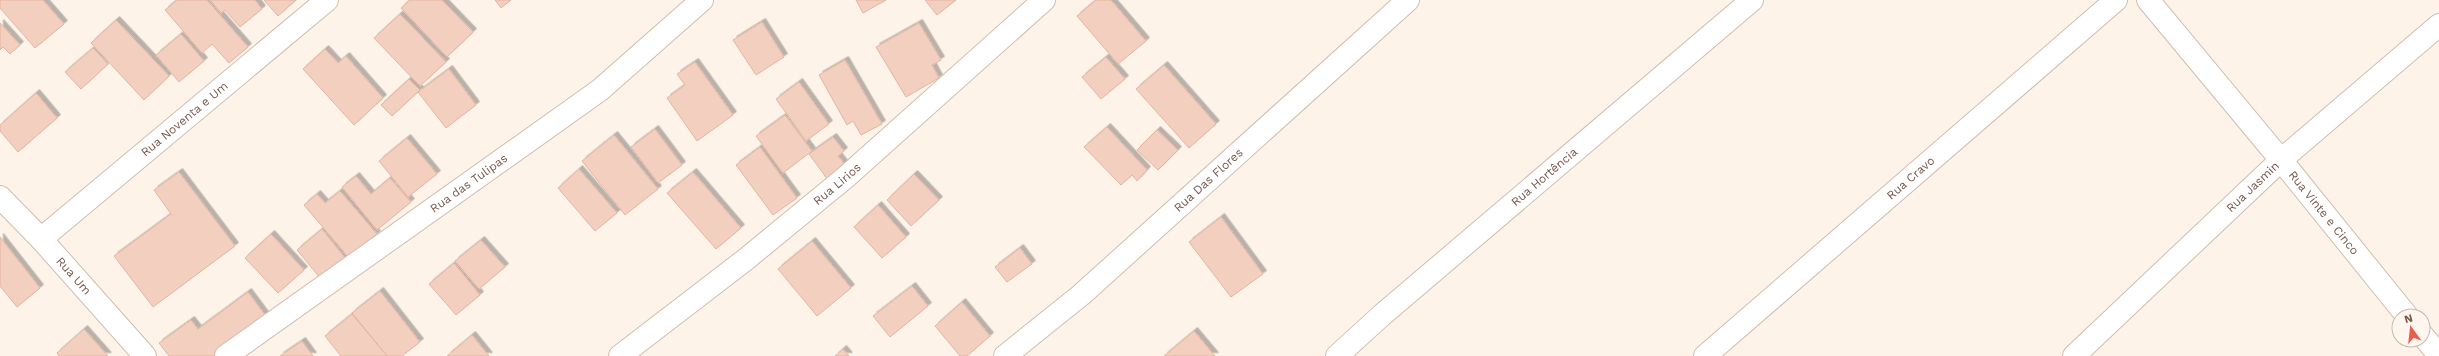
<svg xmlns="http://www.w3.org/2000/svg" width="2439" height="356" font-family="'Work Sans',sans-serif">
<style>
.building{fill:#f3cfbf;stroke:#e6b3a0;filter:url(#shadow)}
.lines{fill:none;stroke-linecap:round;stroke-linejoin:round}
.minor-casing{stroke:#d2bcb0;stroke-width:24}
.minor{stroke:#fff;stroke-width:22}
.labels{text-anchor:middle;stroke-width:4;stroke-linejoin:round;paint-order:stroke}
.street-label{font-size:12px;fill:#78574b;stroke:#fff7ef}
</style>
<defs>
<filter id="shadow"><feDropShadow dx="3.5" dy="-3.5" stdDeviation="0" flood-color="#0004"/></filter>
</defs>
<rect width="100%" height="100%" fill="#fdf3e8"/>
<g class="building">
<path d="M0,0H43L64,24L35,48L0,8Z"/>
<path d="M177,0H207L248,47L229,63L212,44L202,53L165,10Z"/>
<path d="M210,0H255L262,9L240,27L225,10L221,13Z"/>
<path d="M264,0H296L278,16Z"/>
<path d="M410,0H442L473,32L447,57L401,8Z"/>
<path d="M495,0H511L501,8Z"/>
<path d="M856,0H886L863,13Z"/>
<path d="M925,0H956L937,15Z"/>
<path d="M1096,0H1111L1146,41L1118,64L1077,16Z"/>
<path d="M400,14L446,62L420,86L374,38Z"/>
<path d="M116,20L169,76L144,100L91,43Z"/>
<path d="M762,22L784,57L756,75L733,40Z"/>
<path d="M0,23L20,45L10,54L3,47L0,50Z"/>
<path d="M919,23L941,60L932,65L939,78L906,97L876,47Z"/>
<path d="M181,34L204,61L179,82L156,55Z"/>
<path d="M93,48L108,64L81,89L65,72Z"/>
<path d="M325,49L338,63L346,56L383,98L354,125L303,69Z"/>
<path d="M1106,57L1125,79L1101,99L1082,77Z"/>
<path d="M845,60L882,124L861,135L853,121L847,125L819,75Z"/>
<path d="M695,62L733,115L697,141L667,98L685,85L677,74Z"/>
<path d="M1164,65L1216,124L1189,148L1136,89Z"/>
<path d="M449,69L476,105L446,128L418,92Z"/>
<path d="M409,79L420,90L392,116L381,105Z"/>
<path d="M799,82L829,124L806,141L776,99Z"/>
<path d="M36,93L57,118L18,152L0,131V125Z"/>
<path d="M785,115L812,151L783,173L756,136Z"/>
<path d="M1107,127L1147,170L1137,181L1132,175L1121,185L1084,147Z"/>
<path d="M655,129L682,165L658,183L631,147Z"/>
<path d="M1157,130L1178,150L1158,170L1137,150Z"/>
<path d="M614,135L658,189L625,215L582,161Z"/>
<path d="M833,137L844,151L838,156L847,167L828,180L809,154Z"/>
<path d="M407,138L437,174L408,197L379,161Z"/>
<path d="M760,147L797,198L773,215L736,165Z"/>
<path d="M579,169L617,213L595,231L558,188Z"/>
<path d="M179,172L235,246L153,307L114,256L171,214L154,190Z"/>
<path d="M693,172L741,228L716,249L667,193Z"/>
<path d="M914,174L939,200L911,226L887,200Z"/>
<path d="M356,176L371,194L390,178L411,202L377,230L342,187Z"/>
<path d="M340,191L377,234L349,258L304,205L317,194L325,203Z"/>
<path d="M878,205L906,237L882,258L854,227Z"/>
<path d="M1221,217L1263,274L1231,297L1189,242Z"/>
<path d="M322,229L346,259L321,279L297,250Z"/>
<path d="M271,234L304,270L278,293L245,258Z"/>
<path d="M0,237L40,288L17,307L0,286Z"/>
<path d="M481,240L505,267L479,289L455,261Z"/>
<path d="M812,241L851,288L817,316L778,269Z"/>
<path d="M1020,248L1032,264L1007,282L995,267Z"/>
<path d="M454,263L480,295L456,315L429,284Z"/>
<path d="M912,286L928,306L890,337L873,316Z"/>
<path d="M380,291L420,342L402,356H387L352,313Z"/>
<path d="M248,292L268,319L219,356H169L159,343L191,320L198,329Z"/>
<path d="M962,302L990,336L967,356H960L935,326Z"/>
<path d="M352,314L387,356H341L325,336Z"/>
<path d="M84,329L108,356H59L57,353Z"/>
<path d="M1194,331L1215,356H1164Z"/>
<path d="M472,335L489,356H447Z"/>
<path d="M302,341L313,356H280Z"/>
<path d="M843,349L849,356H835Z"/>
</g>
<g class="lines">
<g class="minor-casing">
<g id="minor">
<path id="s1" d="M2148,0L2281,160L2407,316"/>
<path id="s2" d="M0,197L41,239L145,356"/>
<path id="s3" d="M41,239L327,0"/>
<path d="M2423,336L2439,355"/>
<path id="s4" d="M226,356L600,90L702,0"/>
<path id="s5" d="M620,356L745,260L846,177L1044,0"/>
<path id="s6" d="M1005,356L1081,295L1408,0"/>
<path id="s7" d="M1337,356L1382,315L1752,0"/>
<path id="s8" d="M1705,356L2116,0"/>
<path id="s9" d="M2074,356L2281,160L2439,25"/>
</g>
</g>
<use href="#minor" class="minor"/>
</g>
<g class="labels">
<g class="street-label">
<text dy="4" stroke="none"><textPath href="#s3" startOffset="187">Rua Noventa e Um</textPath></text>
<text dy="4" stroke="none"><textPath href="#s7" startOffset="274">Rua Hortência</textPath></text>
<text dy="4" stroke="none"><textPath href="#s8" startOffset="272">Rua Cravo</textPath></text>
<text dy="4" stroke="none"><textPath href="#s6" startOffset="269">Rua Das Flores</textPath></text>
<text dy="4" stroke="none"><textPath href="#s5" startOffset="277">Rua Lirios</textPath></text>
<text dy="4" stroke="none"><textPath href="#s4" startOffset="298">Rua das Tulipas</textPath></text>
<text dy="4" stroke="none"><textPath href="#s9" startOffset="246">Rua Jasmin</textPath></text>
<text dy="4" stroke="none"><textPath href="#s1" startOffset="276">Rua Vinte e Cinco</textPath></text>
<text dy="4" stroke="none"><textPath href="#s2" startOffset="108">Rua Um</textPath></text>
</g>
</g>
<g transform="translate(2411 328) rotate(345)"><circle r="19" fill="#fff7ef" stroke="#c9b7ad"/>
<path d="M0-3L7 15L0 10L-7 15Z" fill="#e7604d"/>
<text y="-6" font-size="11" font-weight="bold" text-anchor="middle" fill="#78574b">N</text>
</g>
</svg>
